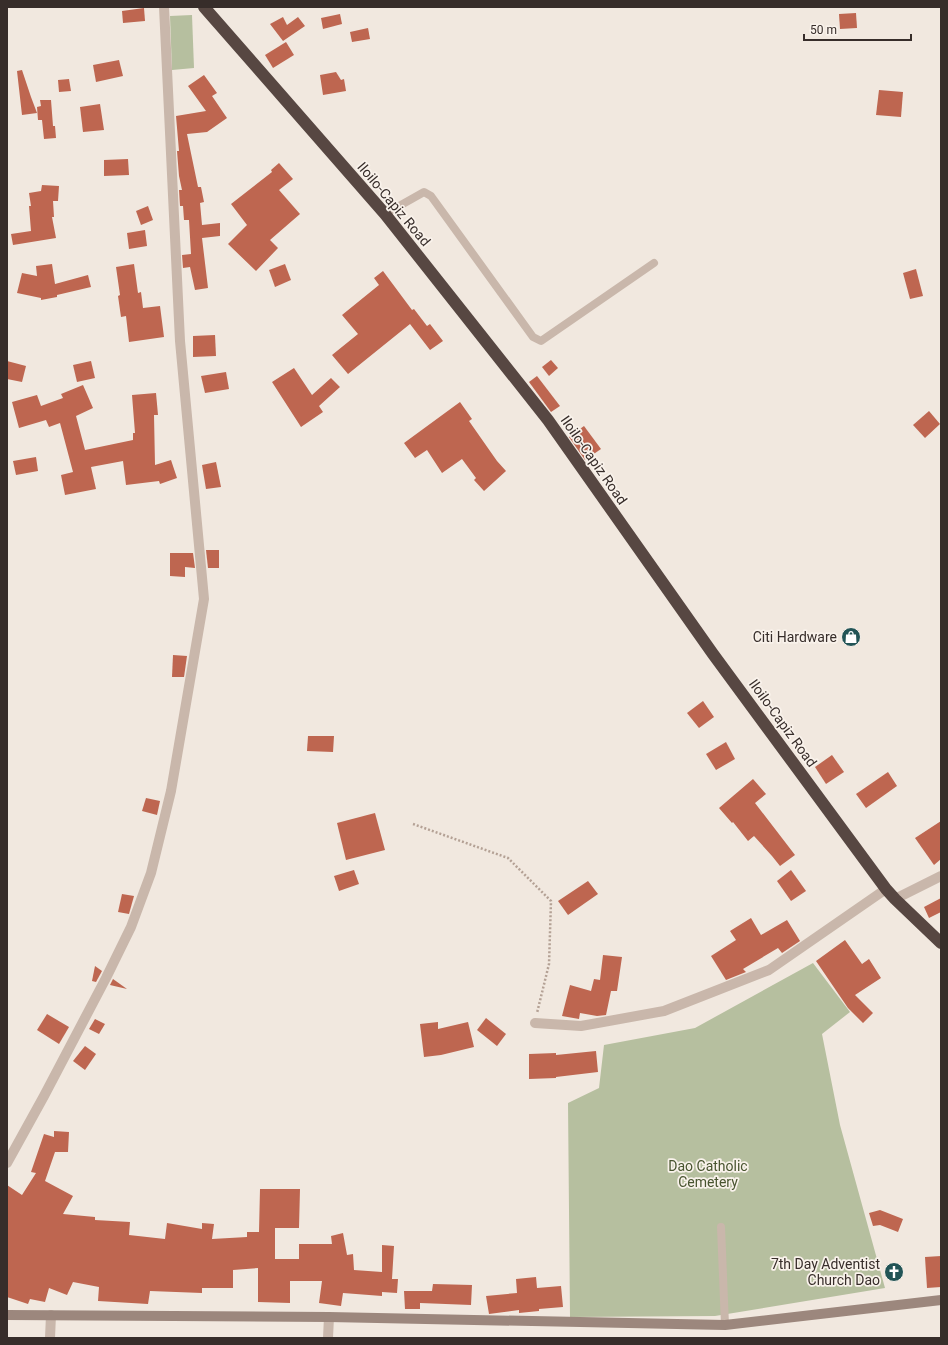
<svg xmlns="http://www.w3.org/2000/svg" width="948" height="1345" font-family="Roboto,sans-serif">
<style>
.green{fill:#b6bf9f}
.building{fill:#be6650}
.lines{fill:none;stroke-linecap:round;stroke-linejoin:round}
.path{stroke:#b4a195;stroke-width:2.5;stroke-dasharray:2 2;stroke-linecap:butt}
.lane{stroke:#c9b7ab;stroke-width:8}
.street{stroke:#c9b7ab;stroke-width:10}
.secondary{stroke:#9c877d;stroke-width:10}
.highway{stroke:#574742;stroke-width:12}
.labels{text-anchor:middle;stroke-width:3.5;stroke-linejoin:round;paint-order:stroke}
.street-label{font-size:14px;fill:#372d2a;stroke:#f9f2eb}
.poi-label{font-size:14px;fill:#372d2a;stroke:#f9f2eb;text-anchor:end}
.park-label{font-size:14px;fill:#48542f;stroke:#f9f2eb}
</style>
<rect width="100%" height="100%" fill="#f1e8df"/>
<g class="green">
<path d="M192,15L194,68L172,70L170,16Z"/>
<path d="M813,963L850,1012L822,1034L840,1125L885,1288L715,1316L570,1317L568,1103L599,1088L604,1045L695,1028Z"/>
</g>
<g class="building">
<path d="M144,8L145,21L123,23L122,11Z"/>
<path d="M856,13L857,28L840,29L839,14Z"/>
<path d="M340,14L342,24L323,29L321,18Z"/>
<path d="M283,17L287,25L298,17L305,26L283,41L270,24Z"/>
<path d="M368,28L370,39L352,42L350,32Z"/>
<path d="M286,42L294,55L273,68L265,55Z"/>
<path d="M119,60L123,76L96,82L93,65Z"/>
<path d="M22,70L31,97L37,113L22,115L17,71Z"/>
<path d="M336,72L341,80L344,79L346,91L323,95L320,75Z"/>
<path d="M204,75L217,93L212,96L227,118L207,132L187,134L198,187H201L204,202L200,203L202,225L220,223V236L202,238L208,288L195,290L190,267L183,268L182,255L191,254L189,220H184L183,206H180L179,190H182L179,176L177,151H179L176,116L206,111L188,86Z"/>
<path d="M69,79L71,91L59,92L58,80Z"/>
<path d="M879,90L903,92L901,117L876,115Z"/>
<path d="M40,100H51L53,126H55L56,138L44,139L42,120H38L37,107L41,106Z"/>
<path d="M100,104L104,130L83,132L80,107Z"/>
<path d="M128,159L129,175L104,176V160Z"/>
<path d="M279,163L293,179L279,190L300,214L270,240L278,248L256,271L228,244L247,225L231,204L272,172L271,170Z"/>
<path d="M42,185L59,186L58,201H53L54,217H52L56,238L13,245L11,234L31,231L29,206H31L29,193L41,191Z"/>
<path d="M148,206L153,220L141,225L136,211Z"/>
<path d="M145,230L147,246L129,249L127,233Z"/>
<path d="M52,264L55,284L88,275L91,287L57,295V297L41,300V298L17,293L22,273L37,276L36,266Z"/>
<path d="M134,264L138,293L141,292L143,308L160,306L164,337L129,342L126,316L121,317L118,296L120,295L116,267Z"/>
<path d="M285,264L291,280L275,287L269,270Z"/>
<path d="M916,269L923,296L910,299L903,273Z"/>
<path d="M383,271L412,310L414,309L427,326L430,324L443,341L430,350L410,324L348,374L332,355L358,334L342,315L379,285L374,278Z"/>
<path d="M215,335L216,356L193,357V336Z"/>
<path d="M551,360L558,368L549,376L542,367Z"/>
<path d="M7,361L26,366L22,382L7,379Z"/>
<path d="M91,361L95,378L77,382L73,365Z"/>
<path d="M294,368L312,395L331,378L340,387L319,406L323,412L301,427L272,382Z"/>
<path d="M226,372L229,389L205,393L201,376Z"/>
<path d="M537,376L560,406L551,412L529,382Z"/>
<path d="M83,385L93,408L76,416L85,450L133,440V433H135L132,395L156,393L158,415H154L155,465L171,460L177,478L160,484L159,481L126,485L123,461L91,467L96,489L65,495L61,475L73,472L60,423L49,427L46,420L19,428L12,402L37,395L41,406L63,398L61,394Z"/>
<path d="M460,402L472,419L469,421L497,461L506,471L484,491L474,480L476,478L462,459L442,473L427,450L415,458L404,443Z"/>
<path d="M929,411L940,424L925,438L913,425Z"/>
<path d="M584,426L601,449L585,460L569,437Z"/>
<path d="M36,457L38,471L16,475L13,461Z"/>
<path d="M216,462L221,487L206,489L202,465Z"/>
<path d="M206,550H219V568H208Z"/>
<path d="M170,553H193L195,568L185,567V577L170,576Z"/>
<path d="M173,655L187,656L184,677H172Z"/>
<path d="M703,701L714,717L699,728L687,713Z"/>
<path d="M308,736H334L333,752L307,751Z"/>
<path d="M726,742L735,759L716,770L706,754Z"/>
<path d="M832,755L844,772L826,784L815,767Z"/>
<path d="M888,772L897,786L866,808L856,794Z"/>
<path d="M753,779L766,794L755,803L795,855L780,866L772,856L754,836L748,841L733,822L732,823L719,808Z"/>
<path d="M146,798L160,801L157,815L142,811Z"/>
<path d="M375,813L385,850L346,860L337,823Z"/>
<path d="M941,821V859L934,865L915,838Z"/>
<path d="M354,870L359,884L339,891L334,876Z"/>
<path d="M791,870L806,891L791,901L777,881Z"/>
<path d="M588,881L598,894L568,915L558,901Z"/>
<path d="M122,894L134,896L129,914L118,912Z"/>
<path d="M941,898V912L929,918L924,907Z"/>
<path d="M751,918L761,935L787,920L800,941L782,953L778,948L743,969L746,972L726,980L711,956L736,940L730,931Z"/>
<path d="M845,940L862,964L869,959L881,978L855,995L873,1013L863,1023L848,1008L816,961Z"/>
<path d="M603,955L622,957L617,991H611L606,1015L597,1016L580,1013L579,1019L562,1016L570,985L591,991L594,979L600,980Z"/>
<path d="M95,966L102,971L96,982L92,981Z"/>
<path d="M113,979L127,989L110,985Z"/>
<path d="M47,1014L69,1027L59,1044L37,1030Z"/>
<path d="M486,1018L506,1034L497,1046L477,1030Z"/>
<path d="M95,1019L105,1024L99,1034L89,1029Z"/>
<path d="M438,1022V1029L468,1022L474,1047L441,1055L424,1057L420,1024Z"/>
<path d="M85,1046L96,1054L85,1070L73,1061Z"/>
<path d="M596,1051L598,1072L556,1077V1078L529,1079V1054L556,1053V1055Z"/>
<path d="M54,1131L69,1132L68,1152H55L45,1181L73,1196L63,1214L95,1217V1220L130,1222L129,1235L165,1239L167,1223L202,1229V1223L214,1224L212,1239L247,1237V1232H259L260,1189H300L299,1228H275V1259H299V1244H332L331,1236L343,1233L347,1255L353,1254L354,1270L382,1272V1245L394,1246L392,1279H398L397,1293L382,1292V1296L343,1293L341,1306L319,1303L322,1281H290V1303L258,1302V1268L233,1270V1288H202V1293L150,1291L148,1304L98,1301L99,1287L73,1282L67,1295L49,1288L45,1302L30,1299L28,1304L7,1297V1185L22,1195L36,1173L31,1172L44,1134L54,1137Z"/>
<path d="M880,1210L903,1219L898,1232L880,1225L873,1226L869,1213Z"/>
<path d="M941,1256V1287L927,1288L925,1257Z"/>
<path d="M536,1277L537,1288L561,1286L563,1307L539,1309V1311L519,1313V1310L489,1314L486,1296L517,1293L516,1279Z"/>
<path d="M433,1284L472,1285L471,1305L420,1303V1309H405L404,1291H432Z"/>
</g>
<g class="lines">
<path class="path" d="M413,824L508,858L551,901L549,964L537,1013"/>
<g class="lane">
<path d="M385,214L424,192L431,196L533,337L541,341L654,263"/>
<path d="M721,1227L725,1325"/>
</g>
<g class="street">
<path d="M895,899L941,876"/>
<path d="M535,1023L581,1026L664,1011L769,970L886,889"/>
<path d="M7,1163L44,1096L106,978L131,927L151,873L171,791L204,599L180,341L164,7"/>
<path d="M50,1338L51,1315"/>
<path d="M328,1338L329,1317"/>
</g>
<path class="secondary" d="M7,1315L329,1317L725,1325L941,1300"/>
<path class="highway" d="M204,7L385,214L548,420L713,654L886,889L895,899L941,943"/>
</g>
<defs>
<g id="shop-disc" transform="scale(1)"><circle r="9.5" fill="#225456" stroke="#f9f2eb"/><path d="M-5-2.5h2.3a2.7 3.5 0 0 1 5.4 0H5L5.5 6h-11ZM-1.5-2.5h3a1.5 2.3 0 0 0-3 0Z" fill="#fff"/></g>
<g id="church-disc" transform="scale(1)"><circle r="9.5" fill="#225456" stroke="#f9f2eb"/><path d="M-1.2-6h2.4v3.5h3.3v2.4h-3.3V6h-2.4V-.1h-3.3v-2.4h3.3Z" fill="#fff"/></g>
</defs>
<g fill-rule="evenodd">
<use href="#shop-disc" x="851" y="637"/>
<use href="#church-disc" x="894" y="1272"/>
</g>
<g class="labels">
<g class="street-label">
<text transform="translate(394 204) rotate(50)" y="5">Iloilo-Capiz Road</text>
<text transform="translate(594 460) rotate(55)" y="5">Iloilo-Capiz Road</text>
<text transform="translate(783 723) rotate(54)" y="5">Iloilo-Capiz Road</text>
</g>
<g class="poi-label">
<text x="837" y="642">Citi Hardware</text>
<text x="880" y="1269">7th Day Adventist<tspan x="880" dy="16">Church Dao</tspan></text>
</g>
<g class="park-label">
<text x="708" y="1171">Dao Catholic<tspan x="708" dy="16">Cemetery</tspan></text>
</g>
</g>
<rect width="948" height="1345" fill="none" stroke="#372d2a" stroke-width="16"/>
<path d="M804 34v6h107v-6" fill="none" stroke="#372d2a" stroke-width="2"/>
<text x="810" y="34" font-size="12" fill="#372d2a" stroke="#f9f2eb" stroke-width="3" paint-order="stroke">50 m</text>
</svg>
